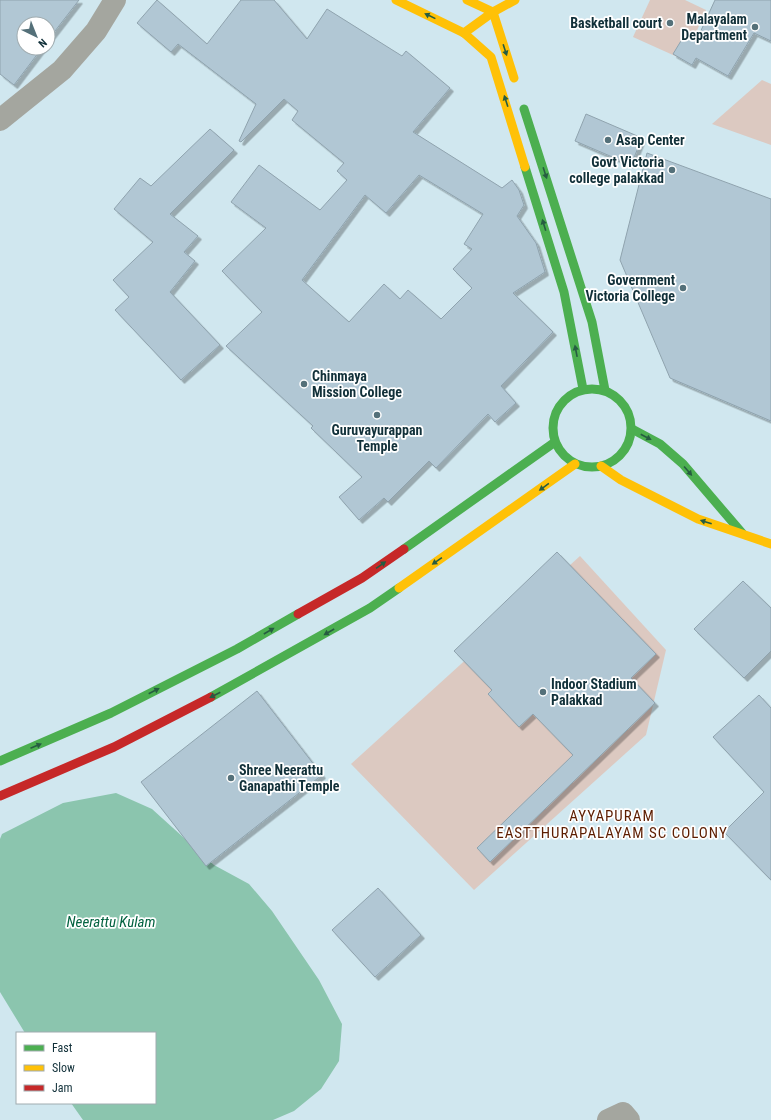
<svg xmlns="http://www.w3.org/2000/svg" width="771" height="1120" font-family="'Roboto Condensed',sans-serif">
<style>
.green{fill:#dcc9c1}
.water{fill:#8bc5ae}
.building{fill:#b1c7d4;stroke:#8fa3ae;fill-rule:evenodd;filter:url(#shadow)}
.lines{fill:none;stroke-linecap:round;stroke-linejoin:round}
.street{stroke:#a4a69f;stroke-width:22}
.fast{stroke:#4caf50;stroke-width:9}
.slow{stroke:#ffc107;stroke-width:9}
.jam{stroke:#c62828;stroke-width:9}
.oneway{fill:#265c41}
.poi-dot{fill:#547079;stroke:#fff;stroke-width:1.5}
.labels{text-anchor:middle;stroke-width:3.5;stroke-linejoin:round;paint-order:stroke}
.poi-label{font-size:14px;font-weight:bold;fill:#113039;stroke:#fff;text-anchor:end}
.neighbourhood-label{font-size:15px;letter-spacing:1px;fill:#5c1d00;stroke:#fff}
.water-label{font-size:15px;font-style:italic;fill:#046341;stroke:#fff}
</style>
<defs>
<filter id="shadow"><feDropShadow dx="3.5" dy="3.5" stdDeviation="0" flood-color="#0004"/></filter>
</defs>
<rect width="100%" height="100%" fill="#d0e7ef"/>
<g class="green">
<path d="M650,0H685L706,10L684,60L633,37Z"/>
<path d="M762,80L771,84V145L712,124Z"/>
<path d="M580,556L666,650L646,735L474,890L351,764Z"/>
</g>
<path class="water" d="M116,793L152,809L214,865L249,884L272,911L319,980L342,1024L339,1061L321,1089L294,1111L273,1120H83L71,1103H155V1033H25L0,992V839L2,834L63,803Z"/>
<g class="building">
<path d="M0,0H79L48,40V24H24V48H42L14,85L0,74Z"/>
<path d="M157,0L207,44L241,0H274L307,39L327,9L402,56L406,51L450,88L413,132L502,188L512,180L519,190L524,205L517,216L536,243L545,272L513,293L553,332L501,386L516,403L495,422L488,414L436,468L429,461L388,502L384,498L359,520L339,497L362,477L311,428L313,426L226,346L262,312L222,271L266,228L231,202L259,165L320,210L347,180L337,171L344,163L292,120L298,111L284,99L241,142L239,141L256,104L178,44L171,52L137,23ZM419,175L483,214L464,244L472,249L453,269L472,288L441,319L408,290L400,299L384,284L349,322L302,280L365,195L386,213Z"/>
<path d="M715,0H771V41L754,33L728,76L696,58L692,65L673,54L687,31L698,37Z"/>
<path d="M586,114L642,138L631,165L575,141Z"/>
<path d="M210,129L234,150L170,214L198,236L184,252L195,261L170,292L220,345L181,380L115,310L129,297L113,280L153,242L114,209L140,178L151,186Z"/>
<path d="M647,153L771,199V421L670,378L620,260Z"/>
<path d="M557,552L656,654L631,678L655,703L490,862L477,848L573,755L533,714L519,727L488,694L492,690L454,651Z"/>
<path d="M743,581L771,608V651L744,678L694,629Z"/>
<path d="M257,691L322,775L206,866L141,782Z"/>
<path d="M759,695L771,708V880L724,832L764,792L713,737Z"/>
<path d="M378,888L421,935L375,977L332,930Z"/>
</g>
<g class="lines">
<g class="street">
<path d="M0,120L62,70L96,31L115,0"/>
<path d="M608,1120L623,1113L629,1120"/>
</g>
<g class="fast">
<path d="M524,109L592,322L605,390"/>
<path d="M525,167L564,292L583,389"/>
<circle cx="592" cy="428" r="39"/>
<path d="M632,429L660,444L683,464L742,533"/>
<path d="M404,549L555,442"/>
<path d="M211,697L370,608L399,588"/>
<path d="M0,761L111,713L237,649L298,614"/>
</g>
<g class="slow">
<path d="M396,0L464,33L491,57L525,167"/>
<path d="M467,0L493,12"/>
<path d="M493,12L514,78"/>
<path d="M464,33L493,12L515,0"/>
<path d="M601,466L621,480L698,519L771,544"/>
<path d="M399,588L575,464"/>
</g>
<g class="jam">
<path d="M298,614L362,578L404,549"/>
<path d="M0,796L114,747L211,697"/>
</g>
</g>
<defs><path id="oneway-solid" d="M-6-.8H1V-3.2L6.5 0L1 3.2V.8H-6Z"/></defs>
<g class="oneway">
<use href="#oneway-solid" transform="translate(430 16) rotate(-154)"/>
<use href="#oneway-solid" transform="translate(505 50) rotate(72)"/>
<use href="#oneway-solid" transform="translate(506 101) rotate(-108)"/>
<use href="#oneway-solid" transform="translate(545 173) rotate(72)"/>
<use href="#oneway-solid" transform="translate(544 225) rotate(-107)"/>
<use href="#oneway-solid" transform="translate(576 351) rotate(-101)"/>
<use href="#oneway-solid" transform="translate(646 437) rotate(28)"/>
<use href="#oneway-solid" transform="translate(688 471) rotate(49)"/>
<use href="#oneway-solid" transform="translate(544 487) rotate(144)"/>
<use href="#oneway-solid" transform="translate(706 522) rotate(-162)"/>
<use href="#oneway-solid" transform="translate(437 561) rotate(145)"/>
<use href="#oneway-solid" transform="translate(381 565) rotate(-35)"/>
<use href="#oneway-solid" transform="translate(269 631) rotate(-30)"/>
<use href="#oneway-solid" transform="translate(329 632) rotate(150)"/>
<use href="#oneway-solid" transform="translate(154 691) rotate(-27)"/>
<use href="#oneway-solid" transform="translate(215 695) rotate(153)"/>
<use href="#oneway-solid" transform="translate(36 746) rotate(-23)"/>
</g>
<g class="poi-dot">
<circle cx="670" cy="23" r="4"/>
<circle cx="755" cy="27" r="4"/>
<circle cx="608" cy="140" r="4"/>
<circle cx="672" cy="170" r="4"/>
<circle cx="683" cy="288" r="4"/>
<circle cx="304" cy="384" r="4"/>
<circle cx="377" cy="415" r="4"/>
<circle cx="543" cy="692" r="4"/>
<circle cx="231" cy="778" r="4"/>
</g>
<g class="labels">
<g class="poi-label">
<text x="747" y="24">Malayalam<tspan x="747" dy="16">Department</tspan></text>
<text x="662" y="28">Basketball court</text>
<text x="616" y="145" text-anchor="start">Asap Center</text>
<text x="664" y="167">Govt Victoria<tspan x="664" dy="16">college palakkad</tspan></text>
<text x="675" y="285">Government<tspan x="675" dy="16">Victoria College</tspan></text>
<text x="312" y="381" text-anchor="start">Chinmaya<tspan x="312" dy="16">Mission College</tspan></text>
<text x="377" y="435" text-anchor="middle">Guruvayurappan<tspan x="377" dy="16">Temple</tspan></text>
<text x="551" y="689" text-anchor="start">Indoor Stadium<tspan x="551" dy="16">Palakkad</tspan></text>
<text x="239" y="775" text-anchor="start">Shree Neerattu<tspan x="239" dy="16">Ganapathi Temple</tspan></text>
</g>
<g class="neighbourhood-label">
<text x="612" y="821">AYYAPURAM<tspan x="612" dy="17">EASTTHURAPALAYAM SC COLONY</tspan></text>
</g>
<g class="water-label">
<text x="111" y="927">Neerattu Kulam</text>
</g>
</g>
<rect x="16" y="1032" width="140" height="72" fill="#ffffff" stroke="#a0acb0"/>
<rect x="24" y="1045" width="20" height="6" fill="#4caf50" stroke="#a0acb0"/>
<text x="52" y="1052" font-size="12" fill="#113039">Fast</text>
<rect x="24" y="1065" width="20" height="6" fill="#ffc107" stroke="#a0acb0"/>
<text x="52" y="1072" font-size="12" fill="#113039">Slow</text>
<rect x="24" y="1085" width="20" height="6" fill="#c62828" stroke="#a0acb0"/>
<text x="52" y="1092" font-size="12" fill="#113039">Jam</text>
<g transform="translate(36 36) rotate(137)"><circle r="19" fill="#ffffff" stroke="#a0acb0"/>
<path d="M0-3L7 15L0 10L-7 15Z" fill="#547079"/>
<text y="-6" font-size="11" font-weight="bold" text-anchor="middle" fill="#113039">N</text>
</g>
</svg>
